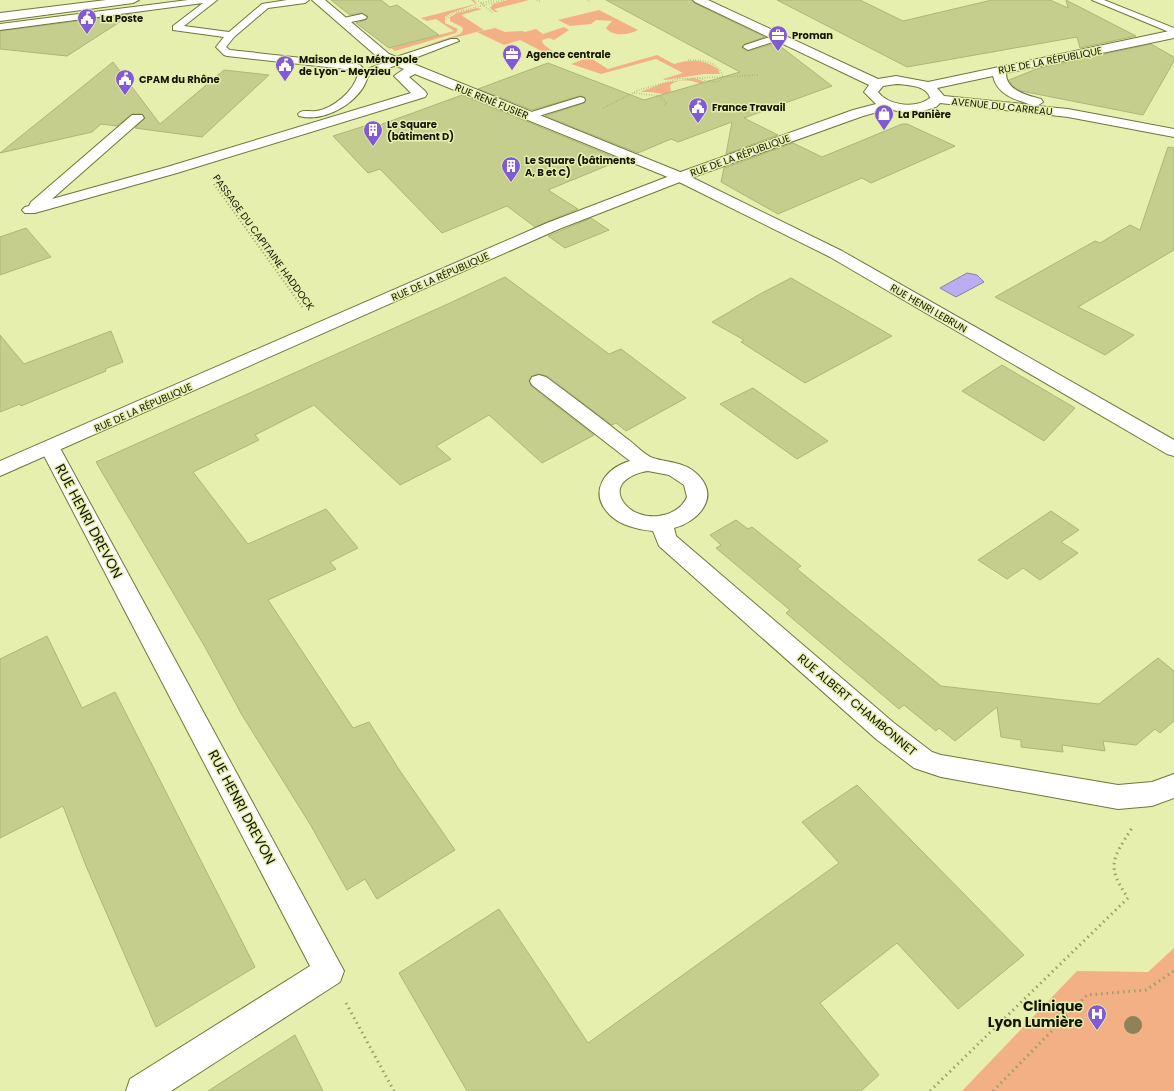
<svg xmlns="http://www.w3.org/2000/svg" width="1174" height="1091" font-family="Poppins,sans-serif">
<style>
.green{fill:#f3b084}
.water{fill:#bcacf2;stroke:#897fa9}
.building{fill:#c6ce8e;stroke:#aeb677}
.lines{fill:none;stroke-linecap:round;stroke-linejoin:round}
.lane-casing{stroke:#707639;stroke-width:2}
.street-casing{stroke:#707639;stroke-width:2}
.secondary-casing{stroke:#707639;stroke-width:2}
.path-far2{stroke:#979e6d;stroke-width:1.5;stroke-dasharray:0.5 2;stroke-linecap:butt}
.path-far1{stroke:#979e6d;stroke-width:2;stroke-dasharray:1 2.5;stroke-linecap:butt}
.path{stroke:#979e6d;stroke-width:3;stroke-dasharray:1.5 4;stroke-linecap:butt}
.lane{fill:#fff;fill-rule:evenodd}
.street{fill:#fff;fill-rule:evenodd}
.secondary{fill:#fff;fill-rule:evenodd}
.tree{fill:#908257}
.labels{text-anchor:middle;stroke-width:3;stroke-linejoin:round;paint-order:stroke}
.far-poi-label{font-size:10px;font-weight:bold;fill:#131500;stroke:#e6efad;text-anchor:start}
.far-street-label{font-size:10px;fill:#131500;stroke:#e6efad}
.street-label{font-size:12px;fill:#131500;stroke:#e6efad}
.near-street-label{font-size:14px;fill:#131500;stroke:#e6efad}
.near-poi-label{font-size:14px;font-weight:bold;fill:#131500;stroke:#e6efad;text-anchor:end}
</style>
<rect width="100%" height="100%" fill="#e6efad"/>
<g class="green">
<path d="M471,0H474L477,4L451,13L445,17V23L458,29L456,33L395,51L391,48L454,31L436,19L427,21L421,18L476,4Z"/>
<path d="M508,0H529L494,9L498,12H495L490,8L493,4Z"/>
<path d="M477,8L482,9L461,15L484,30L424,46L460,34L463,30L462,27L450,21V17L457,13Z"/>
<path d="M599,10L638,30C629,35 613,37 606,28L612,21L596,20L591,24L570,26L558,20Z"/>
<path d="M564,27L569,30L554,40L549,38L542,40L543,44L558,55L553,57L520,40L504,45L477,32L495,28L505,32L522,31L525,32L536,29L543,34Z"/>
<path d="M657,55L674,64C690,59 704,59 718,69L720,74H704L665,80L663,79L683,73L656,59L601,74L571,64L589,57L608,69Z"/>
<path d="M694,78L705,82L713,90C700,83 684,75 670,85L671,91L683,97L650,92H640L664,83Z"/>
<path d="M1174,948V1091H962L1077,971L1148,972Z"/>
</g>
<path class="water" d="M967,273L977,275L984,282L956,297L940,288Z"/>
<g class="building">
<path d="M331,0H381L390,7L397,5L439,35L389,48L356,23L366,20L368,16L362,13L350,15Z"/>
<path d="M606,0H692L694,3L765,37L745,44L742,48L748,51L776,43L832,86L744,118L778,135L726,154L732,122L678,142L671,139L638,153L545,116L584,103L586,99L584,97L580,96L532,110L478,89L548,63L644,100L740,72Z"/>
<path d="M777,0H860L903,21L992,0H1050L1068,8L1066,0L1136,36L1080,48L1077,37L907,67Z"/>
<path d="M132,14L67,56L0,49V31Z"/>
<path d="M1151,44L1174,57V61L1143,115L1021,91L1014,87L1009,80L1039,68Z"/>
<path d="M113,62L160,124L224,70L269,75L202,137L135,128L145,118L142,114H132L117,126L101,124L92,132L0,153Z"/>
<path d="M462,95L621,160L548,190L578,209L535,227L507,206L442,233L380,169L368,173L333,136L374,123L377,126Z"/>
<path d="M902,124H907L955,146L871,183L862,178L778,214L721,182L724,168L793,143L822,157Z"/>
<path d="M1168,147L1174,148V250L1078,307L1134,335L1105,355L995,297L1095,241L1100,243L1130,225L1140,230Z"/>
<path d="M591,218L609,230L565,248L548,236Z"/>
<path d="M26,228L51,257L0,275V237Z"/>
<path d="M505,277L609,354L621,349L686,398L626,431L616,423L612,425L547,376L539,374L532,376L529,380L531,386L594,435L542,463L489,415L436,446L451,459L400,485L314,405L255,435L259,440L193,472L248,544L326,509L358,548L330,562L336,569L268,600L353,728L369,722L400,771L455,850L377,899L365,879L347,890L310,824L242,715L205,647L96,462L450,303Z"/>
<path d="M791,278L892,336L805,383L741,342L744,340L712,322L760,294Z"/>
<path d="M111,331L123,362L105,369L106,371L21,406L20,404L0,412V335L24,364Z"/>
<path d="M1002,365L1075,408L1044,441L962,391Z"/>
<path d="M753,388L828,441L797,459L720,404Z"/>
<path d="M1051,511L1079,530L1061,542L1078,553L1040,580L1023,568L1007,579L978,560Z"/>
<path d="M736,520L748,529L752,527L801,566L797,569L941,686L1099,704L1158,658L1174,671V721L1160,733L1155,729L1136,745L1103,741L1105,751L1062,745L1063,752L1021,747V740L1001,737L997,707L955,741L939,728L936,731L904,705L899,709L786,613L790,610L716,548L721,545L710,535Z"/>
<path d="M47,636L82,708L115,692L255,967L156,1027L86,866L63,806L0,838V659Z"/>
<path d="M857,785L1024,955L958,1009L897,943L820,1003L879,1075L861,1091H467L399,973L499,909L588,1043L839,863L802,822Z"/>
<path d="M295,1035L323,1091H208Z"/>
</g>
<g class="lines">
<g class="lane-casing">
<g id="lane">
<path d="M188,0H217L184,26L229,32L262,4L287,0H309L305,3L268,8L234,37L226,47L230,50L357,64L360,65L365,70L388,61L390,59L451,39H457L459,41L368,76C361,102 325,123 299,116L298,114C302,109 309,112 316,111C333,109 354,91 358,74L354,70L227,56L224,55L216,47L224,37L173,30V26L203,3L0,30V24Z"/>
<path d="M1092,0H1104L1174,28V34Z"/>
<path d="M362,14L367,17L365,19L342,24L337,21L339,19Z"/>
<path d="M779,34L782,35V39L748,50L743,47L745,45Z"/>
<path d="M580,97L584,98L585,100L584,102L529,119L524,116L525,114Z"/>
</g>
</g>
<g class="street-casing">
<g id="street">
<path d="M106,0H139L133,3L0,21V13Z"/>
<path d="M312,0H325L389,54L685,174L842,251L1174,440V456L1167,454L830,257L675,180L415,74L409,77L425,91L427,94L425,97L177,173L35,213H25L22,210L25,207L29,206L31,202L132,115H142L144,118L52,199L167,167L411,93L394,76L404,69L381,60Z"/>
<path d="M539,375L546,377C573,397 600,417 626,438C634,443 644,455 653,458C669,463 686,462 698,475C721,498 697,522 674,528L676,536L894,723L932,752L941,755L1118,785L1152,782L1174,774V798L1152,806L1118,809L941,777L914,768L876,739L659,546L653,531C639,530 619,525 609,514C588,492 605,468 630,461L532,385L530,381L532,377ZM648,471L669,475L684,485L687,497C677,520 639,523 624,503C610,484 633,473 648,471Z"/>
<path d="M50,441L57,443L60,448L344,971L340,982L171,1091H126L130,1079L310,966L40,448L43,443Z"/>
</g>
</g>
<g class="secondary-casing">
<path id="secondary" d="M693,0H708L878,79L896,76L928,82L1174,30V38L1006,73C1006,91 1027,95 1041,99L1043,102L1037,106L1068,109L1174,129V137L1068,117L940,103L936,107L923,111L902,112L888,109L863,116L685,180L559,229L0,476V461L547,223L675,174L853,110L876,104L864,92L869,85L695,2ZM993,76C997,95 1016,100 1032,105L944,96L937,88ZM896,84C907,85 927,85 930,98C916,109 889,106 878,92L883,86Z"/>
</g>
<g class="path-far2">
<path d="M537,0L541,2"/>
<path d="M588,0L590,2"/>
<path d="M481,3L495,0"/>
<path d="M484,5L504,0"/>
<path d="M484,6L493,13"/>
<path d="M446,19L453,13L484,5L477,0"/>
<path d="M688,60C703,60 718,61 723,77L718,82L706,81L696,77"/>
<path d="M634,93L660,96L666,103L664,107"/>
<path d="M603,108L639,90L678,79L758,75"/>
</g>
<path class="path-far1" d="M214,184L303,308"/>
<g class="path">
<path d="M346,1003L394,1091"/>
<path d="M930,1091L1128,898C1106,866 1112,859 1132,828"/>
<path d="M993,1091L1087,995L1146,990L1174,971"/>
</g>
<use href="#lane" class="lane"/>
<use href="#street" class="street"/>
<use href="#secondary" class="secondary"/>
</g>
<circle class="tree" cx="1133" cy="1025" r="9"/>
<defs>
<g id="civic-pin" transform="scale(1)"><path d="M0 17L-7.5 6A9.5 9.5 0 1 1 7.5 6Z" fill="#815bd5" stroke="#e6efad"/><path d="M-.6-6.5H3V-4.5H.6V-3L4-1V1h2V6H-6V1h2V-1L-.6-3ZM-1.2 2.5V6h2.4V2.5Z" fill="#fff"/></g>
<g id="office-pin" transform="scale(1)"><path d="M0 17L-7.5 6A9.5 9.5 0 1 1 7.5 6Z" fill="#815bd5" stroke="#e6efad"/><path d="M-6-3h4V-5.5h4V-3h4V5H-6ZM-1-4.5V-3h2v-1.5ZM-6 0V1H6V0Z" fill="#fff"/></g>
<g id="shop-pin" transform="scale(1)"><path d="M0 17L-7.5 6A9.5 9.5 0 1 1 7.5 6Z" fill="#815bd5" stroke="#e6efad"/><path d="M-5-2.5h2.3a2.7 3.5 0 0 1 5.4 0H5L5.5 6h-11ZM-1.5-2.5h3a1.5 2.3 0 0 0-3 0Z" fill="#fff"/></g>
<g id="building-pin" transform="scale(1)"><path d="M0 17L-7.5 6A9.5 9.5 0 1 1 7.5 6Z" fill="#815bd5" stroke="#e6efad"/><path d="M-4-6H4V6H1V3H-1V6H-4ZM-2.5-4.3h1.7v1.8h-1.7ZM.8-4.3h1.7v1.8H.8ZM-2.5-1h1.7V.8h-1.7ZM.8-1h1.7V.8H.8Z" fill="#fff"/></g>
<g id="hospital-pin" transform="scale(1)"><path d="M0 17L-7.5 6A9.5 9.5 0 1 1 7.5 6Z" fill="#815bd5" stroke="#e6efad"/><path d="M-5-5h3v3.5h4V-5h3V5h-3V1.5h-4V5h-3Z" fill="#fff"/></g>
</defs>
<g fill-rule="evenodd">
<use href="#civic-pin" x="87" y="18"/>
<use href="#office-pin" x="778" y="35"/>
<use href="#office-pin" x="512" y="54"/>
<use href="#civic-pin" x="285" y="65"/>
<use href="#civic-pin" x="125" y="79"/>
<use href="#civic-pin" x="698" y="107"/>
<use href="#shop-pin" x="884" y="114"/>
<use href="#building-pin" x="373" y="130"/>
<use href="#building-pin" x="511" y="166"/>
<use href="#hospital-pin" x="1097" y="1014"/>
</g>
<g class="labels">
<g class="far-poi-label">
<text x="101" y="22">La Poste</text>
<text x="792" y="39">Proman</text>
<text x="526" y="58">Agence centrale</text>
<text x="299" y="63">Maison de la Métropole<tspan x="299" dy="12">de Lyon - Meyzieu</tspan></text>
<text x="139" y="83">CPAM du Rhône</text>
<text x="712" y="111">France Travail</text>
<text x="898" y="118">La Panière</text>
<text x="387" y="128">Le Square<tspan x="387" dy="12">(bâtiment D)</tspan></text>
<text x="525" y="164">Le Square (bâtiments<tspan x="525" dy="12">A, B et C)</tspan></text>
</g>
<g class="far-street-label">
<text transform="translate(1050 60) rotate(-11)" y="4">RUE DE LA RÉPUBLIQUE</text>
<text transform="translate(492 101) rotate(22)" y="4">RUE RENÉ FUSIER</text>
<text transform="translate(1002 106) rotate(6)" y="4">AVENUE DU CARREAU</text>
<text transform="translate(740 155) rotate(-20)" y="4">RUE DE LA RÉPUBLIQUE</text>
<text transform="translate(264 242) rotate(54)" y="4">PASSAGE DU CAPITAINE HADDOCK</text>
<text transform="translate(440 276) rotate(-24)" y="4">RUE DE LA RÉPUBLIQUE</text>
<text transform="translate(929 308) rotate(30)" y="4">RUE HENRI LEBRUN</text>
<text transform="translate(143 407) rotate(-24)" y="4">RUE DE LA RÉPUBLIQUE</text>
</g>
<g class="street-label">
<text transform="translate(857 705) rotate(40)" y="4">RUE ALBERT CHAMBONNET</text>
</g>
<g class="near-street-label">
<text transform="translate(89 521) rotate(62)" y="5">RUE HENRI DREVON</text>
<text transform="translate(242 807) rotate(62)" y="5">RUE HENRI DREVON</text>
</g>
<g class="near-poi-label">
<text x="1083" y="1011">Clinique<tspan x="1083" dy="16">Lyon Lumière</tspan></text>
</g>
</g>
</svg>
